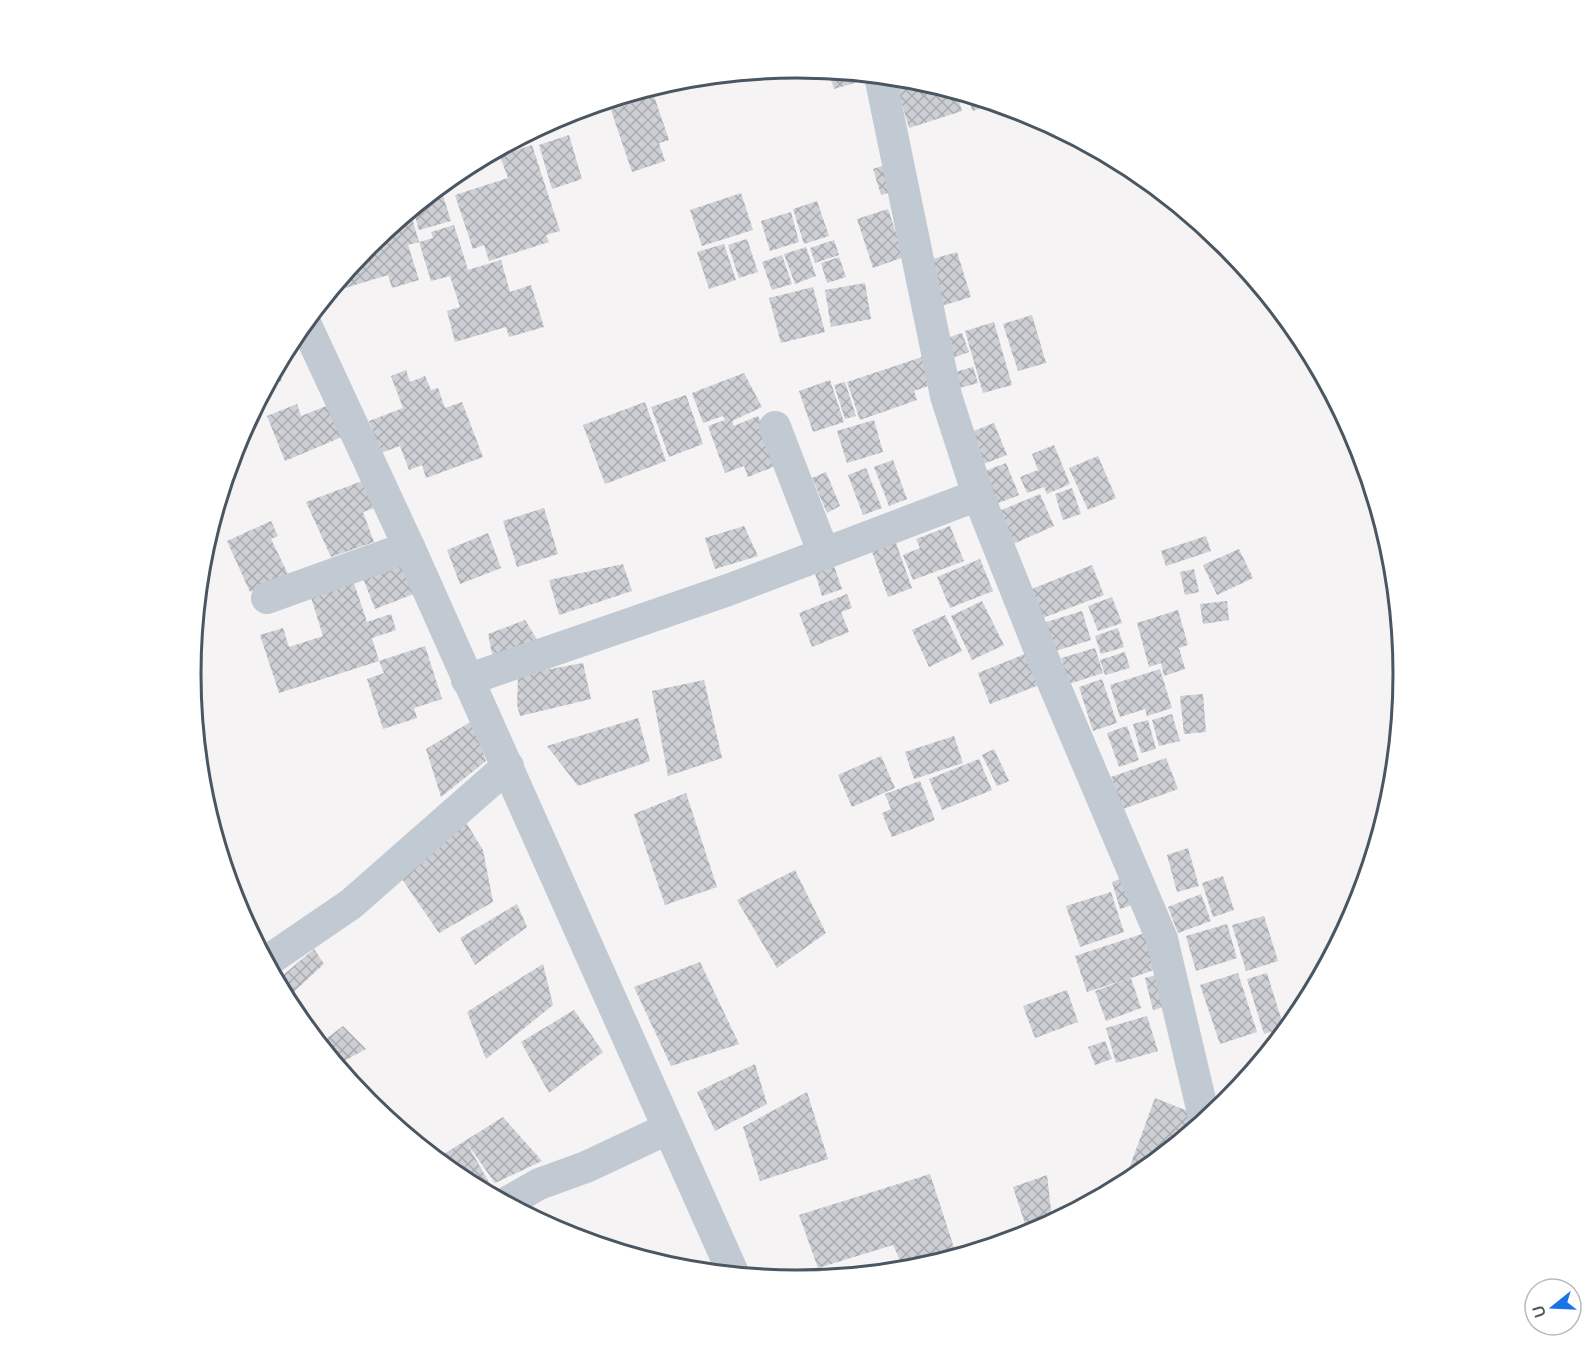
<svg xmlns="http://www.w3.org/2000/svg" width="1595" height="1349" font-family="Mulish,sans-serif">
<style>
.building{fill:url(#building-cross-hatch)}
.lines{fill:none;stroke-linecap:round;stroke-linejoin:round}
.minor{stroke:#c1cad2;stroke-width:32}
.rim{fill:none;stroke:#4a5661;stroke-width:3}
</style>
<defs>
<pattern id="building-cross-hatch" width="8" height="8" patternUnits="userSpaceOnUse" patternTransform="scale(1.5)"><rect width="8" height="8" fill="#cdcfd5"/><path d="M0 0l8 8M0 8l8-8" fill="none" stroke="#a8abb0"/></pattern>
</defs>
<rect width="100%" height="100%" fill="#f5f3f3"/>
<g class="building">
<path d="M828,70L871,75L872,78L834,89Z"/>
<path d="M894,77L916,79L956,91L962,111L909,128Z"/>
<path d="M965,94L993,103L973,111Z"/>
<path d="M654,96L669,140L659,143L665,161L632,172L611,110Z"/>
<path d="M569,135L582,179L552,189L539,145Z"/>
<path d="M532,145L560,231L546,235L549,242L489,261L484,245L473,249L455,195L508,178L500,156Z"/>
<path d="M891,163L895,191L881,195L873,169Z"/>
<path d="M440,186L451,221L419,230L413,209Z"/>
<path d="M741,193L753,230L702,246L690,210Z"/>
<path d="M817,201L829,236L804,244L793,209Z"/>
<path d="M888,209L904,257L873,268L857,219Z"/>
<path d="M410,211L419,242L408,245L419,280L392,288L388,275L332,292L369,245Z"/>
<path d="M791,212L799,242L770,251L761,221Z"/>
<path d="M454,225L468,270L501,260L510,292L531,285L544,327L509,337L506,327L455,342L447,311L460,307L450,276L431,281L419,242L433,238L431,232Z"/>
<path d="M747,239L758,272L739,278L728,245Z"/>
<path d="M834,240L839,255L815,263L810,248Z"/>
<path d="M724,244L736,280L709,289L697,252Z"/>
<path d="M806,247L816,276L795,284L784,254Z"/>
<path d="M957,252L971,297L932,309L919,263Z"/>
<path d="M782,255L792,284L772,290L762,262Z"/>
<path d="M839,257L846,277L827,283L821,263Z"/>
<path d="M865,283L871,319L831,327L825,290Z"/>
<path d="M813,287L825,332L781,343L769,298Z"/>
<path d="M1032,315L1046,363L1018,371L1003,324Z"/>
<path d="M994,322L1012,385L983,393L965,331Z"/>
<path d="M962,333L969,352L944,361L937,341Z"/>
<path d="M922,357L931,385L914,391L917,400L860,420L847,382Z"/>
<path d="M277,367L282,381L267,386Z"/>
<path d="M973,367L978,383L949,391L945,375Z"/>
<path d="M406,370L410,382L425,376L431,390L438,388L445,408L462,402L483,457L426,478L422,465L409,470L400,446L381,453L369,421L403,408L391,376Z"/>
<path d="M744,373L762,407L732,421L734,426L758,416L760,420L768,417L778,465L748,477L744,466L725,473L708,426L725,420L723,416L703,423L692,393Z"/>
<path d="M830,380L844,422L813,432L799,391Z"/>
<path d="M845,382L856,416L845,419L834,385Z"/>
<path d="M686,395L703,444L669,457L651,407Z"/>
<path d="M645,402L666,461L605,484L583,425Z"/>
<path d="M297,404L301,416L329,405L342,437L285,461L267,416Z"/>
<path d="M874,420L883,452L847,463L837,431Z"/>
<path d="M994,423L1007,455L978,466L966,434Z"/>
<path d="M1054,445L1070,484L1047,494L1044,487L1027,493L1020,477L1038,470L1032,454Z"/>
<path d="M1098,456L1116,498L1088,510L1069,468Z"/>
<path d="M893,460L907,499L889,506L874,467Z"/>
<path d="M1006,463L1019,495L996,504L983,472Z"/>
<path d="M866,468L882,508L863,515L848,475Z"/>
<path d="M826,472L840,506L827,513L812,478Z"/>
<path d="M373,477L383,505L363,512L374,542L331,557L306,502Z"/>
<path d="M1072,488L1081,514L1063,520L1055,494Z"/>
<path d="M1040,494L1054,526L1006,547L992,514Z"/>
<path d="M544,508L558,554L517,567L503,521Z"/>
<path d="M271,521L278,536L271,539L288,574L250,592L227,541Z"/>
<path d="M744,526L758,556L715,569L705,538Z"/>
<path d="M950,526L964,561L913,580L903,555L920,548L916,539Z"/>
<path d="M488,533L501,568L460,584L447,550Z"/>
<path d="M1206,536L1211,551L1166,566L1161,551Z"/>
<path d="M895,540L912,588L888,597L871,549Z"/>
<path d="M1239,549L1253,578L1217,595L1203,565Z"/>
<path d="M398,552L414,594L375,609L359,568Z"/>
<path d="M980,559L993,591L950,608L937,577Z"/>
<path d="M833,563L842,589L822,596L814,570Z"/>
<path d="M623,564L632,591L559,615L549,580Z"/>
<path d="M1092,565L1104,595L1040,619L1029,590Z"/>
<path d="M1194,569L1199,592L1185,595L1180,572Z"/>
<path d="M351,574L367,622L391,614L396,630L372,638L379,661L279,693L260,635L283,628L289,647L323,636L308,588Z"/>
<path d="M847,594L852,608L841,612L849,632L812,647L799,613Z"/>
<path d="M1112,597L1122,623L1098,631L1088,606Z"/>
<path d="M982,601L1004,645L972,660L951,616Z"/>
<path d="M1227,601L1229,620L1203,624L1200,604Z"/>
<path d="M1178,610L1188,645L1179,648L1185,669L1164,676L1161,663L1149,667L1137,623Z"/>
<path d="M1082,611L1091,640L1049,653L1040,624Z"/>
<path d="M945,615L962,651L929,667L912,630Z"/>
<path d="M525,620L538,641L493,658L488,634Z"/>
<path d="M1118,628L1124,647L1101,654L1095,636Z"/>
<path d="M425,646L442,699L414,708L417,718L383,729L367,679L384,673L379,661Z"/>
<path d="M1095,648L1103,673L1069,684L1061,658Z"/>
<path d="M1125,652L1130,668L1105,675L1100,660Z"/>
<path d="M1027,653L1039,685L990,704L978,673Z"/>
<path d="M583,663L591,699L520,716L517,705L518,675Z"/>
<path d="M1160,669L1172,708L1147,716L1145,709L1120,717L1110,685Z"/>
<path d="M1102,679L1117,723L1093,731L1079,687Z"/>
<path d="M704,680L722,758L668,776L652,691Z"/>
<path d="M1203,694L1206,732L1184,734L1180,696Z"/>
<path d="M1172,714L1180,741L1159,746L1152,720Z"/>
<path d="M638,718L650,761L578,786L547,746Z"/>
<path d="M1148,720L1156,749L1141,753L1133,724Z"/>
<path d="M472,721L486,761L441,797L426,749Z"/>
<path d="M1127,726L1139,760L1119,767L1107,733Z"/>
<path d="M954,736L963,763L914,779L905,752Z"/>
<path d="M994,749L1009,781L997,786L982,755Z"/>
<path d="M881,756L895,788L852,807L838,775Z"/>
<path d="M1166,758L1178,789L1123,809L1111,777Z"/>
<path d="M979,759L992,790L942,810L929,779Z"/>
<path d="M920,781L935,820L892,837L882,813L891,809L885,794Z"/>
<path d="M686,793L717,887L665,905L634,814Z"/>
<path d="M465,821L483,850L493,902L439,933L402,879Z"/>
<path d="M1188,848L1199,886L1177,892L1167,855Z"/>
<path d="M795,870L826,933L777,968L737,900Z"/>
<path d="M1223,876L1234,910L1213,917L1202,883Z"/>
<path d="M1126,877L1135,904L1120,909L1112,882Z"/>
<path d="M1111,892L1124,932L1080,947L1066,906Z"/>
<path d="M1201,894L1211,921L1178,933L1168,907Z"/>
<path d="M517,904L527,927L475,965L460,938Z"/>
<path d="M1264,916L1278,961L1246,971L1232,925Z"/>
<path d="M1227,924L1237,958L1196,971L1186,936Z"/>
<path d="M1148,932L1160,968L1131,978L1141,1008L1106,1021L1095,991L1127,979L1087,992L1075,956Z"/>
<path d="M314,949L324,964L286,999L276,981Z"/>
<path d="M700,962L739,1044L671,1066L634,987Z"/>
<path d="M543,964L553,1005L486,1059L467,1012Z"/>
<path d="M1163,973L1171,1005L1153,1010L1145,978Z"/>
<path d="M1238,973L1257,1032L1220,1044L1200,985Z"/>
<path d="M1267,973L1284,1028L1264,1034L1247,979Z"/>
<path d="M1067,990L1078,1022L1035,1038L1023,1006Z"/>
<path d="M574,1010L603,1052L549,1093L521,1042Z"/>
<path d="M1147,1016L1158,1051L1116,1063L1106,1028Z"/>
<path d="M343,1026L366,1049L337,1065L319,1044Z"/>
<path d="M1105,1041L1112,1059L1095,1065L1088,1047Z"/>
<path d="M755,1064L767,1104L715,1131L697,1092Z"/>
<path d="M357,1076L375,1109L349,1081Z"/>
<path d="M807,1092L828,1159L760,1181L743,1127Z"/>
<path d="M1155,1098L1190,1112L1193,1131L1153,1164L1130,1166Z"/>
<path d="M503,1117L542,1161L495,1183L466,1142L494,1191L489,1194L460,1179L436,1159Z"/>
<path d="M930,1174L957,1257L905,1271L893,1245L818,1268L799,1215Z"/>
<path d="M1047,1175L1052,1219L1026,1227L1013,1187Z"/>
</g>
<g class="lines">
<g class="minor">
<path d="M880,76L946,396L978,495L1047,668L1162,939L1205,1121"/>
<path d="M305,323L409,547L734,1275"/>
<path d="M775,427L824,554"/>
<path d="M267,598L409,547"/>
<path d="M467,680L728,590L978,495"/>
<path d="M266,962L351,904L508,766"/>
<path d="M506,1203L539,1184L586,1167L667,1129"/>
</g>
</g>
<path d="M0 0H1595V1349H0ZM201 674a596 596 0 1 1 1192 0a596 596 0 1 1-1192 0Z" fill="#fff" fill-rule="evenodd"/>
<path class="rim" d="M201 674a596 596 0 1 1 1192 0a596 596 0 1 1-1192 0Z"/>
<g transform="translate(1553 1307) rotate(252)"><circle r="28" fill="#ffffff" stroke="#b7bbc0" stroke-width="1.5"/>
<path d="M0-4.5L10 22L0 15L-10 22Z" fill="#1a73e8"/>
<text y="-9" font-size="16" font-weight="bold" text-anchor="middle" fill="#4a5661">U</text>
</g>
</svg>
